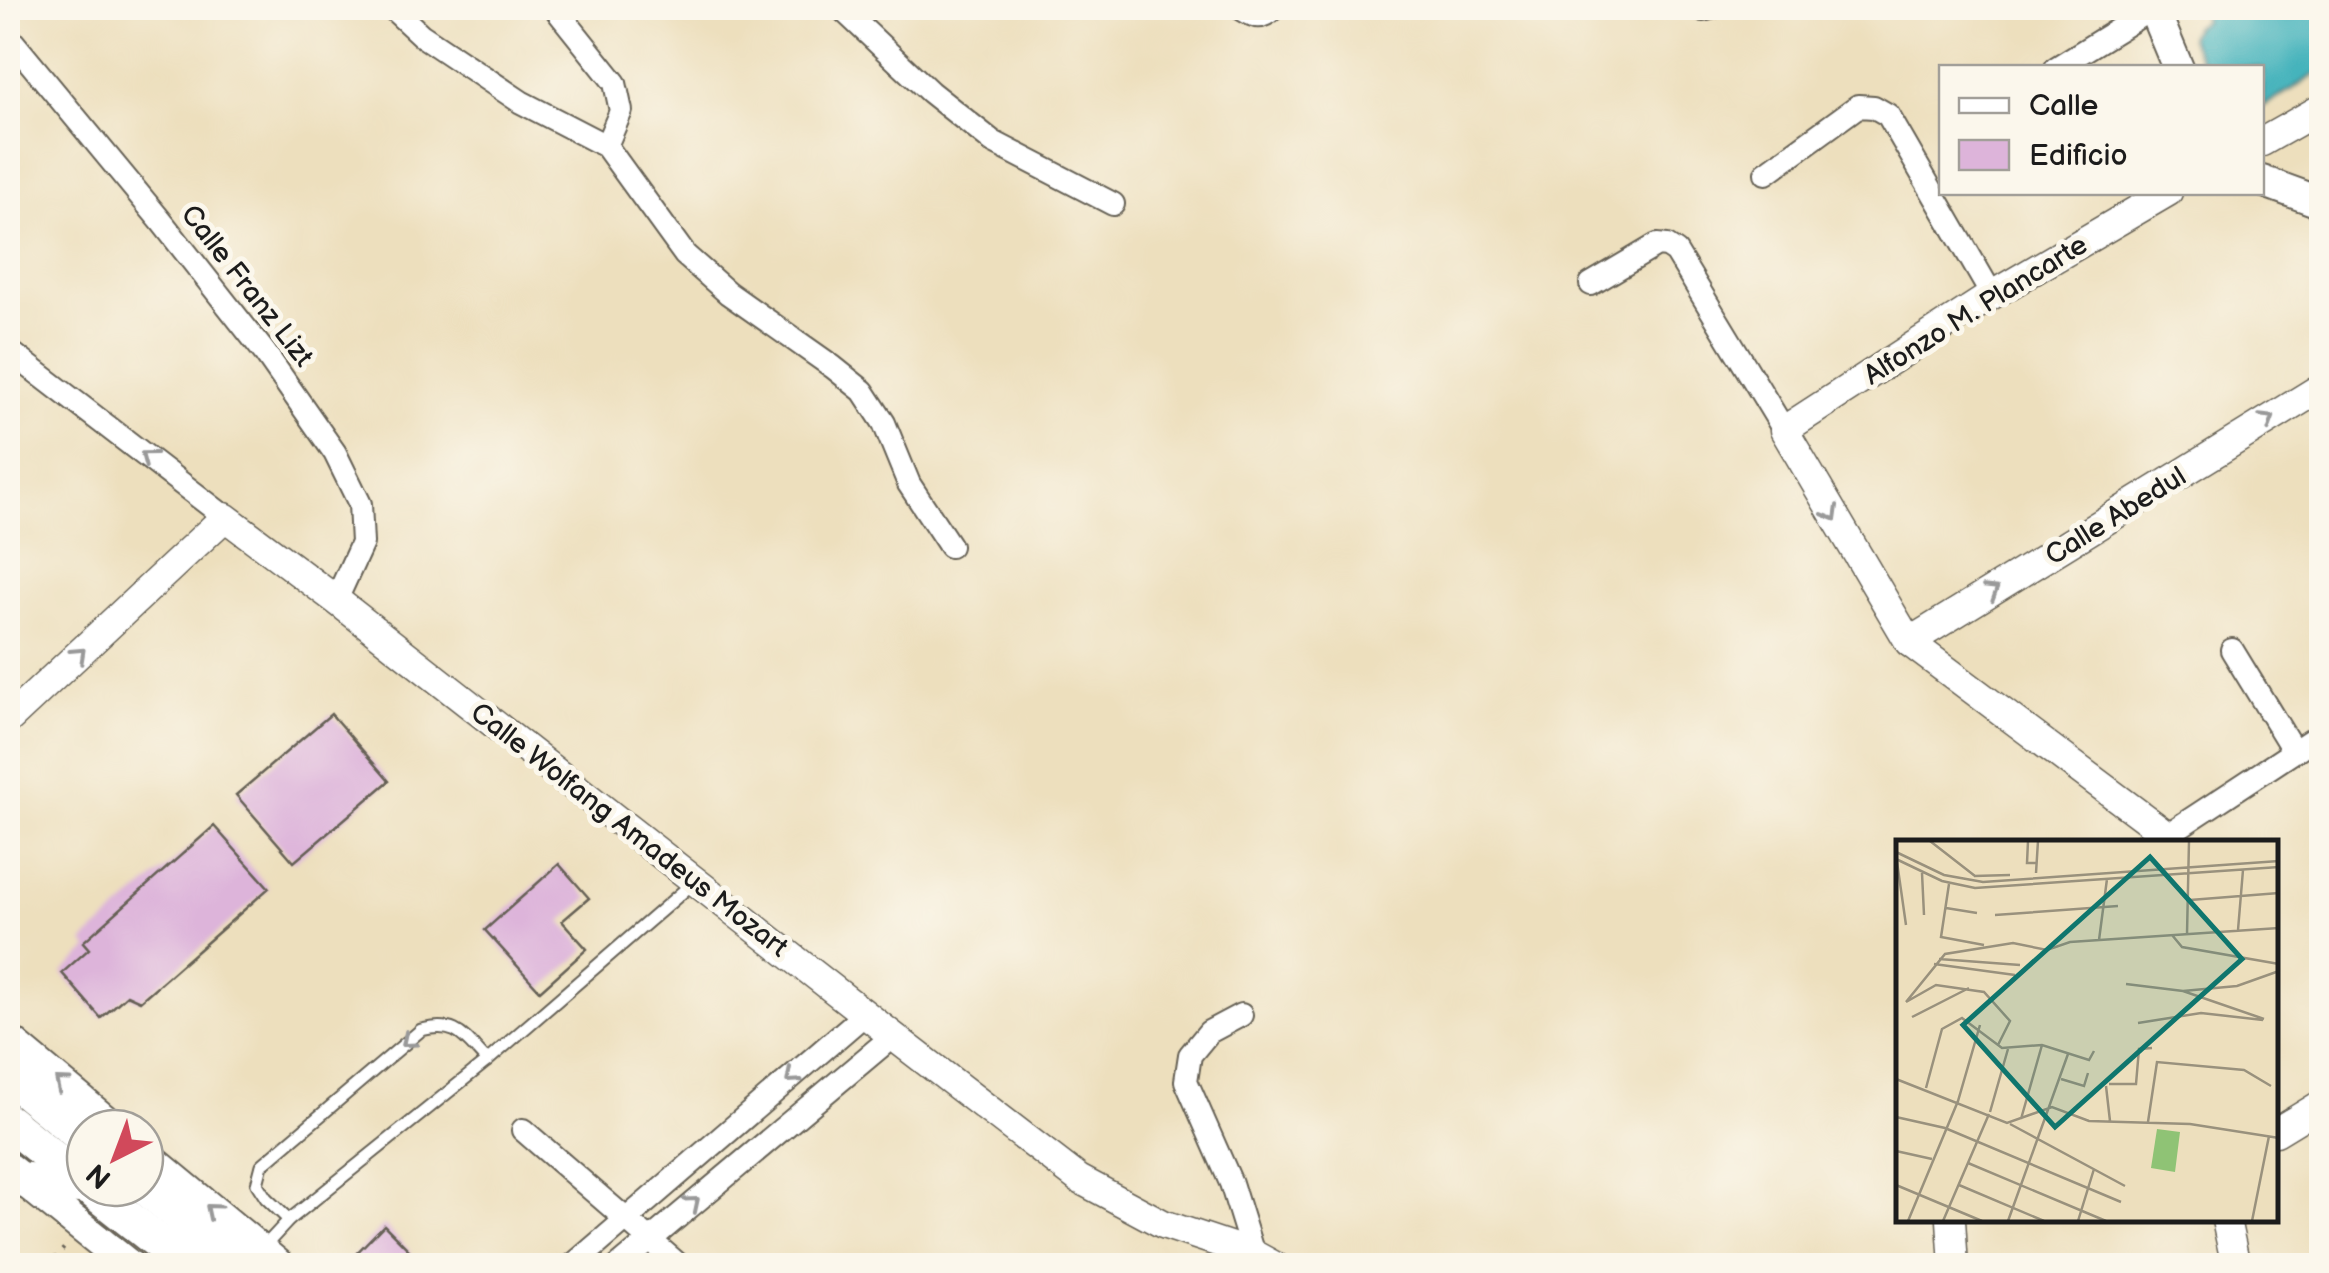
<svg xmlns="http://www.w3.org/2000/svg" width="2329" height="1273" font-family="'Balsamiq Sans',sans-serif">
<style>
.water{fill:#44b3bc;stroke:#30686c;stroke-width:2.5}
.building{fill:#ddb4da}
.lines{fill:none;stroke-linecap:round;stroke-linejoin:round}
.service-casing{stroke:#656054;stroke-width:15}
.minor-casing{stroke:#656054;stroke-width:26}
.tertiary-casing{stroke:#656054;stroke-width:31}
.secondary-casing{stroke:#656054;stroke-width:34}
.trunk-casing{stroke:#656054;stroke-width:39}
.path{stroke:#656054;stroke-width:4;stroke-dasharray:2.5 8;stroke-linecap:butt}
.service{stroke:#fff;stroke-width:11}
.minor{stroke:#fff;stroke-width:22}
.tertiary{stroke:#fff;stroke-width:28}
.secondary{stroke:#fff;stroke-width:30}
.trunk{stroke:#fff;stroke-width:35}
.oneway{stroke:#999}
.labels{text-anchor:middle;stroke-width:10;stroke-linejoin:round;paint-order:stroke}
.street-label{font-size:28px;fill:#1c1c1c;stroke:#fbf7ec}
.inset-road{fill:none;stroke:#99917d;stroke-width:2.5}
.view{fill:#0f766e;fill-opacity:0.15;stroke:#0f766e;stroke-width:5}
.inset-edge{fill:none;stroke:#1c1c1c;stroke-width:5}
</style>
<rect width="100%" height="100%" fill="#fbf7ec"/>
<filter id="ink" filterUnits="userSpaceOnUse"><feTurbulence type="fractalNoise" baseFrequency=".01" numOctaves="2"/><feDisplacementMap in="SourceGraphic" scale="20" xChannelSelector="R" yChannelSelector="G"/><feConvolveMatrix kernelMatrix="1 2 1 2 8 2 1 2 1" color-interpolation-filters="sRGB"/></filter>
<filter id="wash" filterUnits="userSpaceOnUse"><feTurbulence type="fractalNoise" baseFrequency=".0048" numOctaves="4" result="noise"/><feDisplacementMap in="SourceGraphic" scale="40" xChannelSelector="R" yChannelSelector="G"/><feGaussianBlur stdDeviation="2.25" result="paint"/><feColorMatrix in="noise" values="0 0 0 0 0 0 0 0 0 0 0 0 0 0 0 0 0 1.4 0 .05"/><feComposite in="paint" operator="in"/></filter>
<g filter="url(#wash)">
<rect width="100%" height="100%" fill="#eddfbd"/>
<path class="water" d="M2201,8H2321V71L2262,107V68L2204,67L2189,38L2194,27L2204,21Z"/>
<g id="blocks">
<g class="building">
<path d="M331,714L389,781L294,862L236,795Z"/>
<path d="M214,826L269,888L140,1001L127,995L101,1018L62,973L89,949L83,942Z"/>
<path d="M559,864L589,898L562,921L587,949L540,991L485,930Z"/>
<path d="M384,1225L412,1253L400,1266H344Z"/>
</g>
</g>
</g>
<g filter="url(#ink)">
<use href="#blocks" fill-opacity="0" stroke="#656054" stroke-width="2.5"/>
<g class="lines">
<g class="service-casing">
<g id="service">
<path d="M289,1220L266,1198L257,1184L262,1165L421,1030C457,1021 463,1036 487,1061"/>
<path d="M262,1249L289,1220L487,1061L693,883"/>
</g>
</g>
<g class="minor-casing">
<g id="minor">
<path d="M392,8L421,35L521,102L606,146L685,255L728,293L833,367L863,391L884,423L909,484L950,546"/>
<path d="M555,8L615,83L621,111L606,146"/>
<path d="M841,8L930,92L993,142L1113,204"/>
<path d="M1240,8C1256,17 1260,21 1274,8"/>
<path d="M1690,8L1703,10L1711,8"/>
<path d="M8,36L161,221L265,353L335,453L360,504L362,543L336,600"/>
<path d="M2056,68L2153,8"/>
<path d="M1766,173L1858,106L1874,107L1888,115L1992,295"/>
<path d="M1591,284L1657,245L1667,246L1676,252L1784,430"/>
<path d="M8,350L225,517"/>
<path d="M2232,650L2293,750"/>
<path d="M2167,835L2322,733"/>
<path d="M1241,1015L1209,1032L1190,1055L1186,1081L1231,1183L1253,1254"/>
<path d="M523,1130L680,1266"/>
<path d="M572,1266L866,1013"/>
<path d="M619,1266L893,1036"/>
</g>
</g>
<g class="tertiary-casing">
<g id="tertiary">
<path d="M2262,142L2322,108"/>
<path d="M2168,192L1992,295L1784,430L1909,642L2167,835L2175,843"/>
<path d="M1909,642L2322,387"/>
<path d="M8,720L225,517L336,600L893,1036L1079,1179L1163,1224L1253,1254L1275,1266"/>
<path d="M2276,1132L2322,1104"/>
<path d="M1951,1220L1954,1266"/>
<path d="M2226,1220L2236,1266"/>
</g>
</g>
<g class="secondary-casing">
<g id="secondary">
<path d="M2153,8L2178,68"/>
<path d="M2262,181L2322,203"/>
<path d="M8,1039L114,1128"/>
<path d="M145,1154L280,1266"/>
<path d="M8,1168L130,1266"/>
</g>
</g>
<g class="trunk-casing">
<g id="trunk">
<path d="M8,1076L85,1139"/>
<path d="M8,1122L85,1184"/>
<path d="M22,1180L85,1186"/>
<path d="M145,1187L242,1266"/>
<path d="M90,1188L189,1266"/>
</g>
</g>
<path class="path" d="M48,1266L65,1247"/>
<use href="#service" class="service"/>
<use href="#minor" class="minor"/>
<use href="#tertiary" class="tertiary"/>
<use href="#secondary" class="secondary"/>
<use href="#trunk" class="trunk"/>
</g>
<defs><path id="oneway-chevron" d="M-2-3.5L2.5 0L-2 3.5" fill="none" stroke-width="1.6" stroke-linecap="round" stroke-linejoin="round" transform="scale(2.5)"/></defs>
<g class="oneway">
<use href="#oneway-chevron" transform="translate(2268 420) rotate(-32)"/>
<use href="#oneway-chevron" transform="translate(147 457) rotate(-143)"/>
<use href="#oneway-chevron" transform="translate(1832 514) rotate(60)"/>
<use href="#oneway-chevron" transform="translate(1992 591) rotate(-32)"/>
<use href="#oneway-chevron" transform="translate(79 654) rotate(-43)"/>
<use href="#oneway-chevron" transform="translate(408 1041) rotate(140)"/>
<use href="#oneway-chevron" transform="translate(792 1077) rotate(139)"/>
<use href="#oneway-chevron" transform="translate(61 1083) rotate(-140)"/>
<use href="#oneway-chevron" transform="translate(693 1203) rotate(-40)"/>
<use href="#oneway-chevron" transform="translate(212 1210) rotate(-140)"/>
</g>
</g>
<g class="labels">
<g class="street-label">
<text transform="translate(248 285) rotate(52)" y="10">Calle Franz Lizt</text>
<text transform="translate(1975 309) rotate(-32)" y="10">Alfonzo M. Plancarte</text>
<text transform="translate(2115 515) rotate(-32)" y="10">Calle Abedul</text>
<text transform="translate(630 829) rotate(38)" y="10">Calle Wolfang Amadeus Mozart</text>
</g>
</g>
<g transform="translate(1896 840)">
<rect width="382" height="382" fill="#eddfbd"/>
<path d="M261,289L284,292L279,332L255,328Z" fill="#8fc375"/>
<path class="inset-road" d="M34,1L79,36M132,1L131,23H140M0,12L48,35L87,42L383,21M0,19L46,41L79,48L383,27M1,22L10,85M26,33L28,75M140,33L142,1M78,36L114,35M53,44L45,97L88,105M294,60L383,53M50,68L81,73M99,75L222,66M342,90L347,30M291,94L293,1M276,95L286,107L383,124M203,100L211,39M43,119L124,125M38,124L119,135M230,144L287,151L368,179M287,151L341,146L383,131M10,162L49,114L117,103L151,110L174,102L383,88M10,162L40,145L88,152L114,181L102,205M16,177L73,148M242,183L305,173L367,180M0,239L111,283L156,267L193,281L294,284L383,298M165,239L188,246L192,233M213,244H240L243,209L256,208M210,246L214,281M30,248L46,189L66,178L106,208L146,205L193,220L198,211M94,272L112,209M0,277L49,288L225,362M125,279L146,205M252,282L261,222L348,230L375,246M114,284L229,346M0,311L36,319M72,323L210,381M0,345L86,381M63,345L148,381M12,381L62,261L84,185M47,381L93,274M112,381L172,214M182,381L198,329M356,381L373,296"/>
<path class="view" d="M254,17L346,119L159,287L67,185Z"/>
<rect width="382" height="382" class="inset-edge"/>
</g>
<rect width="2329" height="1273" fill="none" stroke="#fbf7ec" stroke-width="40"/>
<rect x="1939" y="65" width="325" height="130" fill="#fbf7ec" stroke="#a29f99" stroke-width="2.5"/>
<rect x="1959" y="98" width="50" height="15" fill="#ffffff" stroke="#a29f99" stroke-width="2.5"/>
<text x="2029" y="115" font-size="30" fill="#1c1c1c">Calle</text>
<rect x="1959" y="140" width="50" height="30" fill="#ddb4da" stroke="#a29f99" stroke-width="2.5"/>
<text x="2029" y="165" font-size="30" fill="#1c1c1c">Edificio</text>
<g transform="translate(115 1158) rotate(222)"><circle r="48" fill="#fbf7ec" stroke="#a29f99" stroke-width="2.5"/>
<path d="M0-8L18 38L0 25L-18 38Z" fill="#d1495b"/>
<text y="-15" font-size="28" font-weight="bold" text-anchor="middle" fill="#1c1c1c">N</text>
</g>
</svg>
